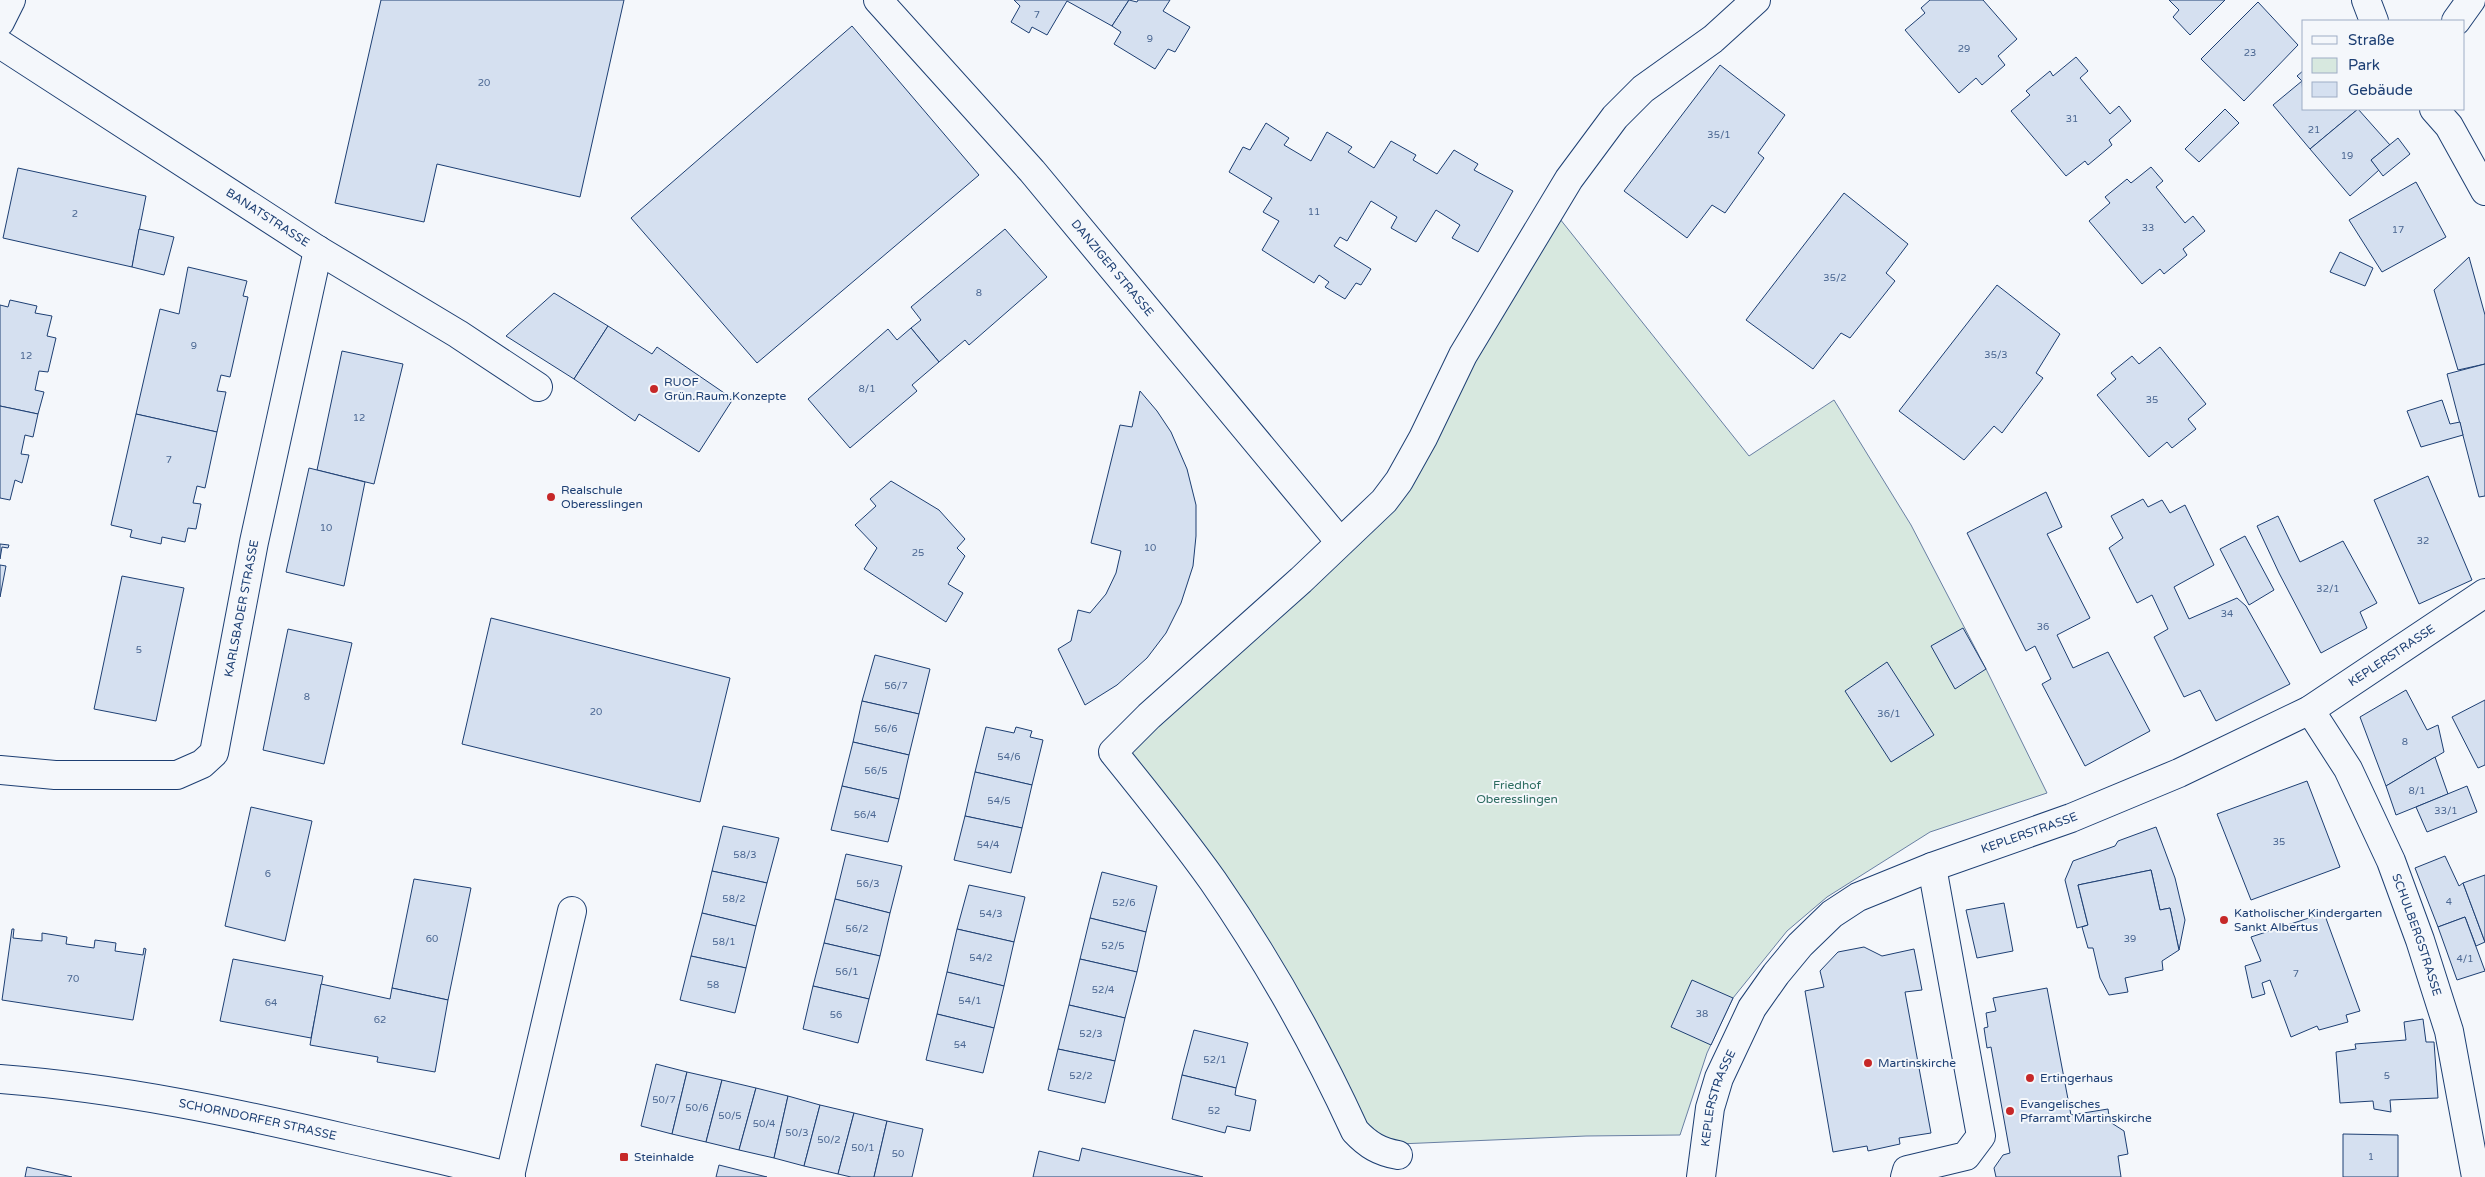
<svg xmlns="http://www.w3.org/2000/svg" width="2485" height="1177" font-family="'Varela Round',sans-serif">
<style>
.green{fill:#d7e8df;stroke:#687fa3}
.building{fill:#d5e0f0;stroke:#1d3f73}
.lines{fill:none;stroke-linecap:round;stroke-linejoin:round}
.minor-casing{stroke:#1d3f73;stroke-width:30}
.major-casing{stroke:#1d3f73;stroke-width:30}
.minor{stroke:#f4f7fb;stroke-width:28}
.major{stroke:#f4f7fb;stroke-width:28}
.poi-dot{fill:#c62828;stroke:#f4f7fb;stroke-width:2}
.labels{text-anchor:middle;stroke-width:4;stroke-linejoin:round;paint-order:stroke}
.number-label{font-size:10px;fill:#4b6792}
.street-label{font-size:12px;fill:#1d3f73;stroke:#f4f7fb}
.poi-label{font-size:12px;fill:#1d3f73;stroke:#f4f7fb;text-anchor:start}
.park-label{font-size:12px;fill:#2c6c60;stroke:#f4f7fb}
</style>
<rect width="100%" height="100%" fill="#f4f7fb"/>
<path class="green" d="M1556,214L1749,456L1834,400L1911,525L1986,669L2047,793L1930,832L1827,897L1787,931L1733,998L1707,1053L1680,1135L1586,1136L1399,1144L1364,1128L1121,752L1403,491Z"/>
<g class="building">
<path d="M381,0H624L580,197L437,164L424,222L335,203Z"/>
<path d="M1014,0H1129L1112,26L1067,1L1047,35L1032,27L1029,33L1011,22L1020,6Z"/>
<path d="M1129,0L1137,2L1138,0H1170L1163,11L1190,27L1175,52L1168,49L1155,69L1114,44L1121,32L1112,26Z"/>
<path d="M1930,0H1983L2017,39L1998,56L2005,65L1982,85L1976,78L1959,93L1905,30L1925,13L1921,8Z"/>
<path d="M2169,0H2225L2190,35L2173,17L2179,10Z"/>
<path d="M2258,2L2298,45L2244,101L2201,59Z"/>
<path d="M852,26L979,175L757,363L631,218Z"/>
<path d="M2076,57L2088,71L2080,78L2110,114L2119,106L2131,121L2109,140L2112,145L2088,165L2085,161L2066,176L2011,111L2030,95L2026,91L2050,71L2053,76Z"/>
<path d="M1720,65L1785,115L1758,153L1764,158L1725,213L1712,205L1687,238L1624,191Z"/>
<path d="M2304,70V83L2297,76Z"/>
<path d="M2302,81L2304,109H2358L2310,149L2273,105Z"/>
<path d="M2225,109L2239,123L2199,162L2185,149Z"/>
<path d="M2358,109L2390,145L2371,160L2379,170L2350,196L2310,149Z"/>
<path d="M1266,123L1289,138L1284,145L1311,161L1327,132L1352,147L1348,152L1374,168L1391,141L1416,155L1413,160L1437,174L1454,150L1478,164L1474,170L1513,191L1478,252L1452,238L1460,225L1436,210L1416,242L1391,228L1397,217L1371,201L1347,241L1340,237L1334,246L1371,269L1361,285L1356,283L1345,299L1325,287L1329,282L1319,275L1314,283L1262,250L1279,221L1263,212L1272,198L1229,172L1243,147L1250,150Z"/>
<path d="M2398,138L2410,154L2383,176L2371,160Z"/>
<path d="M2151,167L2163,181L2156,187L2185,223L2193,216L2205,231L2183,249L2187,255L2164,274L2160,269L2142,284L2089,221L2110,203L2105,197L2127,179L2131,183Z"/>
<path d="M18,168L146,196L132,267L3,238Z"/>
<path d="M2416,182L2446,237L2382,272L2349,220Z"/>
<path d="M1844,193L1908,244L1886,273L1895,281L1850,338L1841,333L1813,369L1746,320Z"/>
<path d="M139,229L174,237L164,275L132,267Z"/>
<path d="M1005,229L1047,277L969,345L965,340L939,362L911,328L921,320L911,307Z"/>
<path d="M2340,252L2373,268L2365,286L2330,272Z"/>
<path d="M2469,257L2485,315V364L2458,370L2434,290Z"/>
<path d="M188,267L247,281L243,296L248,297L230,377L221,375L217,391L226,392L217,432L136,414L160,309L179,314Z"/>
<path d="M1997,285L2060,334L2036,373L2043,378L2002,433L1994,426L1964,460L1899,411Z"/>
<path d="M554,293L608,326L574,379L506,336Z"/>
<path d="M10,300L37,306L35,313L52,316L47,336L56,338L48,372L39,371L35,390L44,392L38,414L0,406V305L8,307Z"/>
<path d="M608,326L652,354L657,347L733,399L699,452L639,414L635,421L574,379Z"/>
<path d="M911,328L939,362L912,385L917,391L850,448L808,399L888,329L897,340Z"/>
<path d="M2160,347L2206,404L2188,419L2196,429L2172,448L2167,442L2149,457L2097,395L2116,379L2111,373L2132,356L2139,364Z"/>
<path d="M342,351L403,364L374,484L317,470Z"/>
<path d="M2485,364V496L2479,497L2447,374Z"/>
<path d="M1140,391L1157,411L1171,432L1187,469L1196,505V536L1193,566L1181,603L1166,633L1147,658L1117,685L1085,705L1058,649L1071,641L1078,610L1090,613L1106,594L1116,573L1121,551L1091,543L1120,425L1132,427Z"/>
<path d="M2442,400L2450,424L2460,422L2463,435L2421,447L2407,411Z"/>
<path d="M0,406L38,414L33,437L25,435L21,454L29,455L22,483L15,480L10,500L0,498Z"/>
<path d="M136,414L217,432L205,488L197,486L193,503L201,504L196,529L188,528L185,542L162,537L161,544L130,537L132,530L111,525Z"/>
<path d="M309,468L365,482L344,586L286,572Z"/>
<path d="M2428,476L2472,580L2419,604L2374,500Z"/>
<path d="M891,481L939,510L965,539L957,548L965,556L948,584L963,593L946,622L864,569L877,548L855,525L876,506L870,499Z"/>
<path d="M2046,492L2062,527L2047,534L2090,618L2057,635L2073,668L2108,652L2150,731L2085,766L2042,684L2051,679L2035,646L2026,651L1967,533Z"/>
<path d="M2143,499L2148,507L2162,500L2170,513L2185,505L2214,565L2174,587L2189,619L2237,598L2246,606L2290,684L2216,721L2200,690L2184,697L2154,637L2168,629L2152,595L2137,603L2109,548L2123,538L2111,516Z"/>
<path d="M2278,516L2300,562L2343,541L2377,603L2360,612L2367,628L2321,653L2279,573L2257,526Z"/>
<path d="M2245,536L2274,590L2249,605L2220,549Z"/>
<path d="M0,544L9,545L8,548L2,547L0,559Z"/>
<path d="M0,565L6,566L0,597Z"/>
<path d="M122,576L184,588L156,721L94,709Z"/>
<path d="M491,618L730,678L700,802L462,744Z"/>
<path d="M1963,628L1986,669L1955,689L1931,646Z"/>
<path d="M288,629L352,643L324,764L263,750Z"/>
<path d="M875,655L930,669L919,714L862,701Z"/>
<path d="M1887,662L1934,735L1891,762L1845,691Z"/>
<path d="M2406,690L2427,730L2438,725L2444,752L2386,786L2360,717Z"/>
<path d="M2485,700V765L2478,768L2452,717Z"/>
<path d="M862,701L919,714L909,755L853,742Z"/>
<path d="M986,727L1014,733L1016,727L1032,731L1030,737L1043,740L1032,785L975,772Z"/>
<path d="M853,742L909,755L899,799L842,786Z"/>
<path d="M2435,757L2448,794L2396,815L2386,786Z"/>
<path d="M975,772L1032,785L1022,828L965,816Z"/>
<path d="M2307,781L2340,867L2251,900L2217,814Z"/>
<path d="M842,786L899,799L888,842L831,830Z"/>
<path d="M2467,786L2477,812L2427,832L2416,807Z"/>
<path d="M251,807L312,821L285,941L225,926Z"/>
<path d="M965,816L1022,828L1011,873L954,860Z"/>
<path d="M723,826L779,838L767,883L712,871Z"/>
<path d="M2156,827L2175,878L2185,920L2179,950L2170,908L2160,910L2151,870L2078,885L2088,925L2077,928L2065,880L2073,861L2115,846L2118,841Z"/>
<path d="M846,854L902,866L890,913L835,899Z"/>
<path d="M2445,856L2459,886L2463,883L2485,942L2476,946L2465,917L2438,927L2415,868Z"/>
<path d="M2151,870L2160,910L2170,908L2179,950L2162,961L2163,970L2125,978L2128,992L2109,995L2100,978L2093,948H2088L2082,927L2088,925L2078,885Z"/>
<path d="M712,871L767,883L756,926L702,913Z"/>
<path d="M1102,872L1157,886L1146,932L1090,918Z"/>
<path d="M2485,875V942L2463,883Z"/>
<path d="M414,879L471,888L448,1000L392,988Z"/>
<path d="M969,885L1025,897L1014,942L957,929Z"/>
<path d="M835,899L890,913L880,956L824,943Z"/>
<path d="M2004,903L2013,951L1977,958L1966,910Z"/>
<path d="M702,913L756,926L746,968L691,956Z"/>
<path d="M2324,913L2360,1011L2346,1015L2348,1022L2319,1030L2317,1026L2291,1037L2270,980L2262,983L2265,994L2252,998L2245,966L2261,961L2251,937Z"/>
<path d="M2465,917L2485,971L2457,980L2438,927Z"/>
<path d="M1090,918L1146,932L1137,972L1080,959Z"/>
<path d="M12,929H14L13,938L42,941V933L67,937L66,944L94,948L95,940L116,943L115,951L143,955L144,948L146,949L133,1020L2,1000Z"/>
<path d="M957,929L1014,942L1004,986L947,972Z"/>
<path d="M824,943L880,956L869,999L813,986Z"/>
<path d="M1864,947L1882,956L1914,949L1922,990L1905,992L1931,1133L1899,1138L1900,1144L1868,1151L1867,1146L1833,1152L1805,991L1824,987L1820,971L1838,952Z"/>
<path d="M691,956L746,968L735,1013L680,1000Z"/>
<path d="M233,959L323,976L311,1038L220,1021Z"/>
<path d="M1080,959L1137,972L1125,1018L1069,1005Z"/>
<path d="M947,972L1004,986L994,1028L937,1014Z"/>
<path d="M1692,980L1733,998L1711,1045L1671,1027Z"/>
<path d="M321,984L390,999L392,988L448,1000L435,1072L377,1062L378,1057L310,1045Z"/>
<path d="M813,986L869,999L858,1043L803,1029Z"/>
<path d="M2047,988L2071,1115L2108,1109L2110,1122L2124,1131L2128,1154L2118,1156L2121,1177H1996L1994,1168L2003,1155L2010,1153L1991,1047L1987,1048L1984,1028L1988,1027L1986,1013L1996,1011L1993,998Z"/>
<path d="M1069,1005L1125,1018L1115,1061L1058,1049Z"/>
<path d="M937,1014L994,1028L983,1073L926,1060Z"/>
<path d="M2423,1019L2426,1042H2434L2438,1098L2390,1100L2391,1112L2374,1109L2373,1101L2340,1103L2336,1052L2356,1049L2355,1044L2406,1040L2404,1022Z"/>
<path d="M1194,1030L1248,1043L1236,1088L1182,1075Z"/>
<path d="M1058,1049L1115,1061L1105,1103L1048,1090Z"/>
<path d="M656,1064L687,1072L672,1134L641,1126Z"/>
<path d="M687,1072L722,1080L706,1142L672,1134Z"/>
<path d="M1182,1075L1236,1088L1235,1095L1256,1100L1250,1131L1227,1126L1225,1133L1172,1119Z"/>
<path d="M722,1080L756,1088L739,1150L706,1142Z"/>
<path d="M756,1088L788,1096L774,1158L739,1150Z"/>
<path d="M788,1096L820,1105L804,1166L774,1158Z"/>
<path d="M820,1105L854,1113L838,1174L804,1166Z"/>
<path d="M854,1113L887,1121L874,1177H851L838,1174Z"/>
<path d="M887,1121L923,1129L912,1177H874Z"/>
<path d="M2343,1134L2398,1135V1177H2343Z"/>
<path d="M1082,1148L1203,1177H1033L1039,1151L1079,1161Z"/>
<path d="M719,1165L767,1177H716Z"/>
<path d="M27,1167L72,1177H25Z"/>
</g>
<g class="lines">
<g class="minor-casing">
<g id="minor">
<path id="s1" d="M878,0L1032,171L1340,542"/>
<path d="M2366,0L2374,21"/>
<path d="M2456,21L2471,0"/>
<path d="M0,22L11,0"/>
<path id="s2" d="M0,44L318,250L458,334L538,387"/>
<path d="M2434,109L2449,126L2485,191"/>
<path id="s3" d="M2310,710L2348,769L2391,861L2420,940L2449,1031L2476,1177"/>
<path id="s4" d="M0,770L55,775H177L202,764L214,753L254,542L318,250"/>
<path d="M1398,1155C1380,1152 1368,1145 1355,1131C1315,1044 1267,959 1213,881C1181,836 1147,794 1113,752L1149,716L1301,580L1384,501L1399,481L1423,438L1463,355L1569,179L1615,117L1643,89L1713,39L1756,0"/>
<path d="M510,1176L572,911"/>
<path id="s5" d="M1701,1177L1710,1108L1719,1078L1752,1008L1776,974L1800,945L1832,914L1858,897L1932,867L2071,818L2179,773L2310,710L2485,593"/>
<path d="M1905,1177L1907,1170L1966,1156L1981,1136L1932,867"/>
</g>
</g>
<g class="major-casing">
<g id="major">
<path id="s6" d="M0,1079C120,1088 237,1113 353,1140C406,1152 459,1163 511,1177"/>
</g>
</g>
<use href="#minor" class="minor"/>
<use href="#major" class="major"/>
</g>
<g class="poi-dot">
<circle cx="654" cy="389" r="5"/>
<circle cx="551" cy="497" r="5"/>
<circle cx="2224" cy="920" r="5"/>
<circle cx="1868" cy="1063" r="5"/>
<circle cx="2030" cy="1078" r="5"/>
<circle cx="2010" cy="1111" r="5"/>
<rect x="619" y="1152" width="10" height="10" rx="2.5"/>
</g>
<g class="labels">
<g class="number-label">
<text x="1037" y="18">7</text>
<text x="1150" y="42">9</text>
<text x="1964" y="52">29</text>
<text x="2250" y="56">23</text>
<text x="484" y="86">20</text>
<text x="2072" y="122">31</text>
<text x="2314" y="133">21</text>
<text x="1719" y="138">35/1</text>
<text x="2347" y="159">19</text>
<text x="1314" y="215">11</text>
<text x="75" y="217">2</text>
<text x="2148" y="231">33</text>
<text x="2398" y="233">17</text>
<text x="1835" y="281">35/2</text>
<text x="979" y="296">8</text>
<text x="194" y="349">9</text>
<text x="1996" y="358">35/3</text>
<text x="26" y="359">12</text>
<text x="867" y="392">8/1</text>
<text x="2152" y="403">35</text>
<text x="359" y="421">12</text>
<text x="169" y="463">7</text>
<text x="326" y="531">10</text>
<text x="2423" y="544">32</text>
<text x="1150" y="551">10</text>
<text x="918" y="556">25</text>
<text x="2328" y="592">32/1</text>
<text x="2227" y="617">34</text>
<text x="2043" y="630">36</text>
<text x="139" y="653">5</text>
<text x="896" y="689">56/7</text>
<text x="307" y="700">8</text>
<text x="596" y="715">20</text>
<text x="1889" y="717">36/1</text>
<text x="886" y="732">56/6</text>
<text x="2405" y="745">8</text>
<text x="1009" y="760">54/6</text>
<text x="876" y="774">56/5</text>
<text x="2417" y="794">8/1</text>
<text x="999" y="804">54/5</text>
<text x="2446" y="814">33/1</text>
<text x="865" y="818">56/4</text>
<text x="2279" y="845">35</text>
<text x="988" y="848">54/4</text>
<text x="745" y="858">58/3</text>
<text x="268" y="877">6</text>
<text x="868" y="887">56/3</text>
<text x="734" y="902">58/2</text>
<text x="2449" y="905">4</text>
<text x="1124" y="906">52/6</text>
<text x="991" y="917">54/3</text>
<text x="857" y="932">56/2</text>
<text x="432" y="942">60</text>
<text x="2130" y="942">39</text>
<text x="724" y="945">58/1</text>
<text x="1113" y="949">52/5</text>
<text x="981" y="961">54/2</text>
<text x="2465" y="962">4/1</text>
<text x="847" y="975">56/1</text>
<text x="2296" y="977">7</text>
<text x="73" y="982">70</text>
<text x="713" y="988">58</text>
<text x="1103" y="993">52/4</text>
<text x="970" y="1004">54/1</text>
<text x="271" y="1006">64</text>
<text x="1702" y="1017">38</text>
<text x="836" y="1018">56</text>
<text x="380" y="1023">62</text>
<text x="1091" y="1037">52/3</text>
<text x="960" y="1048">54</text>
<text x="1215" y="1063">52/1</text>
<text x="1081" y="1079">52/2</text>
<text x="2387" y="1079">5</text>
<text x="664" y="1103">50/7</text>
<text x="697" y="1111">50/6</text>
<text x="1214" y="1114">52</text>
<text x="730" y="1119">50/5</text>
<text x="764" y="1127">50/4</text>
<text x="797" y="1136">50/3</text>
<text x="829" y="1143">50/2</text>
<text x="863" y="1151">50/1</text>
<text x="898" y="1157">50</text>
<text x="2371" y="1160">1</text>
</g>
<g class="street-label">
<text dy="4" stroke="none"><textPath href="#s2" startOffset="319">BANATSTRASSE</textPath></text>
<text dy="4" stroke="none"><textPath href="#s1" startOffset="356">DANZIGER STRASSE</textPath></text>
<text dy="4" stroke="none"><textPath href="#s4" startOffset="368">KARLSBADER STRASSE</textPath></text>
<text dy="4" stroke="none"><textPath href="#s5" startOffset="921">KEPLERSTRASSE</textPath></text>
<text dy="4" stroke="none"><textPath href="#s5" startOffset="516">KEPLERSTRASSE</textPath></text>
<text dy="4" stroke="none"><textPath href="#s3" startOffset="250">SCHULBERGSTRASSE</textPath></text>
<text dy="4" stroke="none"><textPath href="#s5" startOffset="81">KEPLERSTRASSE</textPath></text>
<text dy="4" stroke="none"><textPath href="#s6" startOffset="261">SCHORNDORFER STRASSE</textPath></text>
</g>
<g class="poi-label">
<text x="664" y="386">RUOF<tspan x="664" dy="14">Grün.Raum.Konzepte</tspan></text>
<text x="561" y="494">Realschule<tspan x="561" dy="14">Oberesslingen</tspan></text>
<text x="2234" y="917">Katholischer Kindergarten<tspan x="2234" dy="14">Sankt Albertus</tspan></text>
<text x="1878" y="1067">Martinskirche</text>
<text x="2040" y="1082">Ertingerhaus</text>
<text x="2020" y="1108">Evangelisches<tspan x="2020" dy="14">Pfarramt Martinskirche</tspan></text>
<text x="634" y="1161">Steinhalde</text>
</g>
<g class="park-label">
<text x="1517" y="789">Friedhof<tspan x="1517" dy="14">Oberesslingen</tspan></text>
</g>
</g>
<rect x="2302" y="20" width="162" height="90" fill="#f4f7fb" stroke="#9eadc5"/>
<rect x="2312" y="36" width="25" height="8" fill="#f4f7fb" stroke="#9eadc5"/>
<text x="2348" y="45" font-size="15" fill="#1d3f73">Straße</text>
<rect x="2312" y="58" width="25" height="15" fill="#d7e8df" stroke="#9eadc5"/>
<text x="2348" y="70" font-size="15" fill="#1d3f73">Park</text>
<rect x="2312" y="82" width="25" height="15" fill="#d5e0f0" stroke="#9eadc5"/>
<text x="2348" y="95" font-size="15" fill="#1d3f73">Gebäude</text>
</svg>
